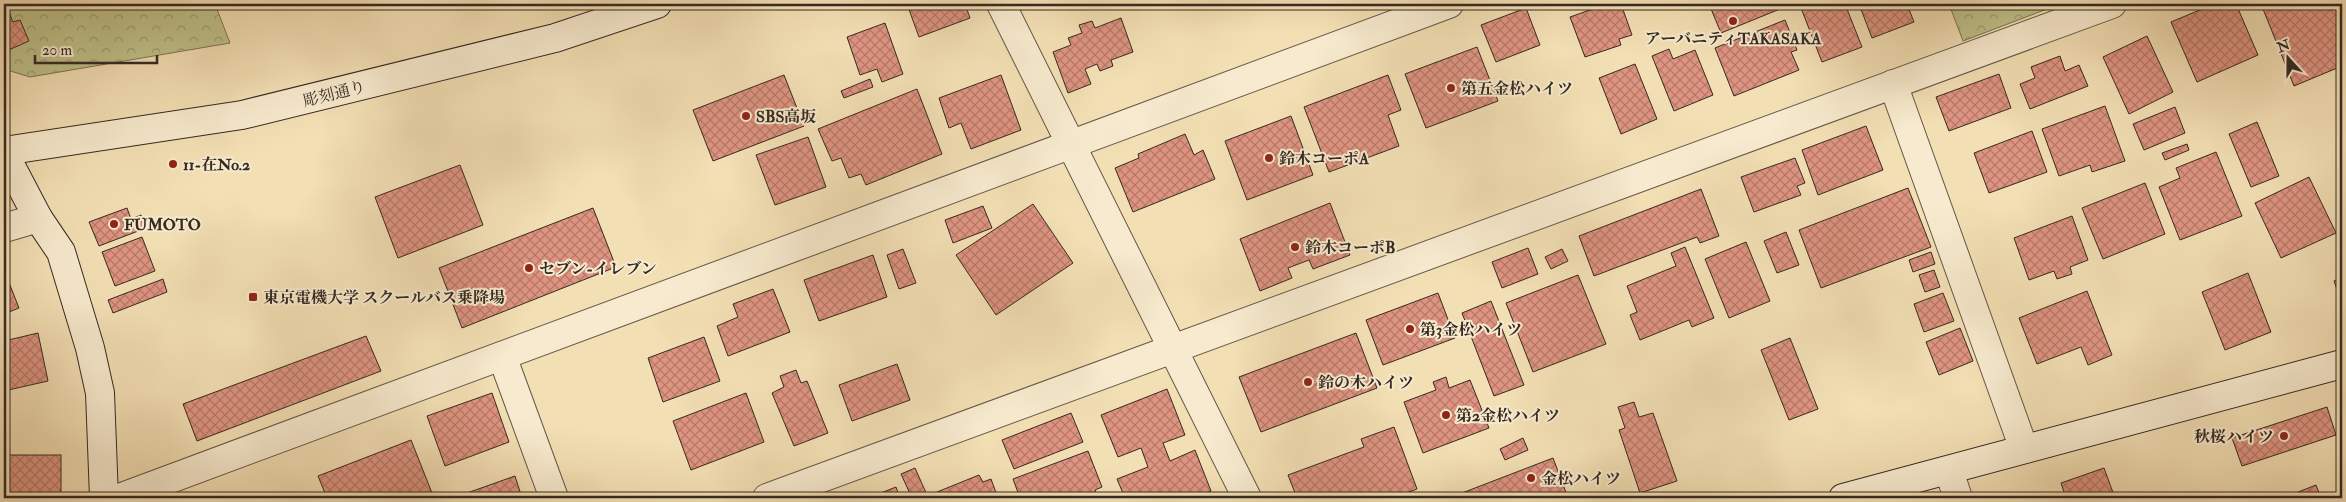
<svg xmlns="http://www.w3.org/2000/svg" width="2346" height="502" font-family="'IM FELL Double Pica','Noto Serif JP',serif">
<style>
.park{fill:url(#park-crowns);stroke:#7a7656}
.building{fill:url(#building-cross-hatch);stroke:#352a23}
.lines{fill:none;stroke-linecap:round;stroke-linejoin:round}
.street-casing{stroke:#645747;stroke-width:30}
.secondary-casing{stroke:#352a23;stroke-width:30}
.street{stroke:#f7eace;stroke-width:28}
.secondary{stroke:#f7eace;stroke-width:28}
.poi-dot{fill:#8f2418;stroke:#f7eace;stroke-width:2}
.labels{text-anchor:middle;stroke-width:4;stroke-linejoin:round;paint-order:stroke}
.poi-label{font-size:16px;font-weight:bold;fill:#352a23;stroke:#f7eace;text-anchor:start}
.street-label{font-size:16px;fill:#352a23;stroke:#f7eace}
</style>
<defs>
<pattern id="park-crowns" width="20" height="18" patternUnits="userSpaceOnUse" patternTransform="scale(1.25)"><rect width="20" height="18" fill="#bfc18a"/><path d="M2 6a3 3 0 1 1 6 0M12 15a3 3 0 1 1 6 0" fill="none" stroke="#9c9d70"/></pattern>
<pattern id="building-cross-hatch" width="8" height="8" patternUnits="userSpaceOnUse" patternTransform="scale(1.25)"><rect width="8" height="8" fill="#df9481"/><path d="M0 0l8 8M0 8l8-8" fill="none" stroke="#b67969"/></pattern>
</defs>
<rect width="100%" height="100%" fill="#f3dfb4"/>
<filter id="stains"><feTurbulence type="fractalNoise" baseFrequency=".004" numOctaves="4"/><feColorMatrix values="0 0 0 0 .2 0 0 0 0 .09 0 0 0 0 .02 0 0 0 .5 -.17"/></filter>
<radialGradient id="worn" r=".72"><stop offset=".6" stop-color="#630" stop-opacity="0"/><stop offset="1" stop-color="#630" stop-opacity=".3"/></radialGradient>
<g class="park">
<path d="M4,4H215L230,43L30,77L4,69Z"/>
<path d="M1949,4H2060L1963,41Z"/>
</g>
<g class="building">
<path d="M907,4H965L970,18L919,37Z"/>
<path d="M1607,4H1621L1632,35L1619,39L1621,45L1585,57L1570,17Z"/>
<path d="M1709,4H1778L1780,9L1721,33Z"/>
<path d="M1812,4H1845L1862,47L1822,62L1801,8Z"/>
<path d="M1859,4H1907L1914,22L1872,38Z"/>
<path d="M2214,4H2236L2258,55L2197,82L2171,22Z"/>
<path d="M2261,4H2342V66L2294,86Z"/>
<path d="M6,5L13,22L20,20L29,41L4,52V6Z"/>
<path d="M1526,8L1540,45L1496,62L1481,25Z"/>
<path d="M1121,18L1133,52L1111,60L1113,66L1100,71L1097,64L1085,69L1091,84L1068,93L1053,52L1071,45L1068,38L1082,33L1079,25L1092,21L1095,28Z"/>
<path d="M1785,20L1797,50L1791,52L1799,70L1734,96L1715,48Z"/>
<path d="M885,23L903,74L882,82L877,69L860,75L847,37Z"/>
<path d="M2147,36L2173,92L2129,114L2103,57Z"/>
<path d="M1477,47L1498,101L1426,128L1405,74Z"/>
<path d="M1669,49L1673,59L1695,50L1713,95L1674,111L1652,56Z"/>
<path d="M2060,56L2065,71L2079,65L2088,86L2030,109L2020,84L2035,78L2031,67Z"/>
<path d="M1635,64L1657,119L1621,134L1599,78Z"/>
<path d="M1999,74L2011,108L1949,131L1936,97Z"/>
<path d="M784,75L804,126L713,161L693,110Z"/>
<path d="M1001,75L1021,130L971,149L961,123L949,128L939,98Z"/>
<path d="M1388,75L1401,110L1388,115L1399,146L1329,172L1304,107Z"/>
<path d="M870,79L873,87L844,98L841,91Z"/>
<path d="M917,89L942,154L866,185L861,174L849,178L841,158L832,161L818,129Z"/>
<path d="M2105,106L2125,161L2092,172L2090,165L2059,176L2042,129Z"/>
<path d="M2175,107L2185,133L2144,150L2133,124Z"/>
<path d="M1291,116L1313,175L1247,200L1225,141Z"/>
<path d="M2257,122L2279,176L2251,187L2229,134Z"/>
<path d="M1866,126L1883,170L1818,195L1802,150Z"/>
<path d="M2032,131L2047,172L1989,193L1974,153Z"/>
<path d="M1185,134L1194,155L1203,150L1215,179L1133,212L1115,168L1139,158L1138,154Z"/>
<path d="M808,137L826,187L775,205L756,155Z"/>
<path d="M2187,144L2189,150L2165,160L2162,153Z"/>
<path d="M2216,152L2242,216L2180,240L2159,187L2180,178L2176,168Z"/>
<path d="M1795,158L1805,183L1797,186L1801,195L1754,212L1741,177Z"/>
<path d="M460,165L483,225L398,258L375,197Z"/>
<path d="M2309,177L2336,233L2281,258L2255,203Z"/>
<path d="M2145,183L2165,234L2103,259L2082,208Z"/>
<path d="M1908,188L1931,247L1821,288L1799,230Z"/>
<path d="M1701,189L1719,236L1700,243L1697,237L1594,276L1579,236Z"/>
<path d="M1330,203L1350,255L1313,269L1309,260L1288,268L1292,278L1260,291L1240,239Z"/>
<path d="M1033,204L1073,263L996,315L956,255Z"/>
<path d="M983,206L992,228L953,243L945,220Z"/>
<path d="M127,208L131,219L141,215L146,228L99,246L89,222Z"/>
<path d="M593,208L616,267L462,328L439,268Z"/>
<path d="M2072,216L2088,260L2070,267L2072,274L2057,279L2054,271L2029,280L2014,238Z"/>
<path d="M1786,232L1799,265L1777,273L1764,241Z"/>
<path d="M142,237L155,271L115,286L102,252Z"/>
<path d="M1746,242L1770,301L1729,318L1705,259Z"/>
<path d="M1685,247L1714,318L1692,327L1689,320L1640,340L1630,315L1637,312L1627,286L1676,266L1671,253Z"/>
<path d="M1528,248L1538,274L1502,288L1492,262Z"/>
<path d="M903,249L916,283L899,289L887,255Z"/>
<path d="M1562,249L1568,261L1551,269L1545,257Z"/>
<path d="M1931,252L1935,264L1913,272L1909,260Z"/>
<path d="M873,255L887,297L819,321L804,280Z"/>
<path d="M1934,270L1940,287L1925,292L1919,275Z"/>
<path d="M2248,273L2271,332L2225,350L2202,292Z"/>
<path d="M6,275L19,308L4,314V276Z"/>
<path d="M1578,275L1606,344L1533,372L1506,303Z"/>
<path d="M2342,277V293L2339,295L2334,281Z"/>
<path d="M163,279L167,292L113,313L108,300Z"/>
<path d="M773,289L790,332L728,356L717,326L738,317L733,304Z"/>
<path d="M2087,291L2112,355L2088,365L2081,347L2037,364L2019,318Z"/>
<path d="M1438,293L1455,338L1383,365L1366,320Z"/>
<path d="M1943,293L1954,321L1924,332L1914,304Z"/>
<path d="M1491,301L1524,385L1494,396L1462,313Z"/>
<path d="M1960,328L1973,361L1939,375L1926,342Z"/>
<path d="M38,333L48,381L4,391V341Z"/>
<path d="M1356,333L1377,388L1261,432L1239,377Z"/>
<path d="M366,336L381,371L197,441L183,404Z"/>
<path d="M704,337L720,381L663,402L648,358Z"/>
<path d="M1790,338L1818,409L1789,420L1761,350Z"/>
<path d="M897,364L910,400L852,421L839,385Z"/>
<path d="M796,370L801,383L807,381L828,433L794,446L772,393L784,387L780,376Z"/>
<path d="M1446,377L1449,388L1470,380L1489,428L1423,453L1404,402L1436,390L1433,382Z"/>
<path d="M1167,389L1185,435L1163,443L1170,461L1195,450L1211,491L1194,498H1125L1117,479L1148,467L1141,448L1118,457L1101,415Z"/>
<path d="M492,393L509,442L445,466L427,416Z"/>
<path d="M746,393L764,442L691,470L673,421Z"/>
<path d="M1634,402L1639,417L1653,413L1677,481L1640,493L1619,430L1625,428L1618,407Z"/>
<path d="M2327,407L2336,435L2242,466L2232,438Z"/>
<path d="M1071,413L1083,442L1014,469L1002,440Z"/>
<path d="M1394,427L1417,489L1393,498H1297L1288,475L1364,447L1361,439Z"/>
<path d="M1523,438L1528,450L1505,460L1500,449Z"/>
<path d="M411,440L432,493L419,498H327L318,476Z"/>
<path d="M1088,451L1102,487L1095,490L1098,498H1020L1013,479Z"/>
<rect x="4" y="455" width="57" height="43"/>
<path d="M1553,458L1568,498H1449Z"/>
<path d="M915,468L927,495L921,498H912L901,474Z"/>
<path d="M2104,468L2115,498H2066L2061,483Z"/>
<path d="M979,475L983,482L991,479L998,498H940L937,492Z"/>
<path d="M515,476L522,498H453Z"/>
<path d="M2316,485L2321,498H2283Z"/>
<path d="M896,487L900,498H868Z"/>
</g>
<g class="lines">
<g class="street-casing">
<g id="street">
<path d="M1001,4L1247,498"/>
<path d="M1893,84L2024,449"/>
<path d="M4,228L38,218"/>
<path d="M502,356L554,498"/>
<path d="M1949,471L1958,498"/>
<path d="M119,498L1449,4"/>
<path d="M767,498L2112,4"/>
</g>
</g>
<g class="secondary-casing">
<g id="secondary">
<path d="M4,151L242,115L555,38L657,4"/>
<path d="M4,153L38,218L61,252L90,348L100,393L104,498"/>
<path d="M1843,498L2342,364"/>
</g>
</g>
<use href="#street" class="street"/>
<use href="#secondary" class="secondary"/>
</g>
<g class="poi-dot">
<circle cx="1733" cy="21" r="5"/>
<circle cx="1451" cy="88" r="5"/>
<circle cx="746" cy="116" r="5"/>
<circle cx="1269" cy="158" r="5"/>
<circle cx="173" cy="164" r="5"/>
<circle cx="114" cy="224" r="5"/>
<circle cx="1295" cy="247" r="5"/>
<circle cx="529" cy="268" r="5"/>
<rect x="248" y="292" width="10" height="10" rx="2.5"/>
<circle cx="1410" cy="329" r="5"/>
<circle cx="1308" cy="382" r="5"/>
<circle cx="1446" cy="415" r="5"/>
<circle cx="2284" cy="436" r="5"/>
<circle cx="1531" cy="478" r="5"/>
</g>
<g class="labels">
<g class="poi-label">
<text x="1733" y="44" text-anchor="middle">アーバニティTAKASAKA</text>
<text x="1461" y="94">第五金松ハイツ</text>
<text x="756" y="122">SBS高坂</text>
<text x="1279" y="164">鈴木コーポA</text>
<text x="183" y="170">11-在No.2</text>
<text x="124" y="230">FUMOTO</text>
<text x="1305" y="253">鈴木コーポB</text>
<text x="539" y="274">セブン-イレブン</text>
<text x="263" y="303">東京電機大学 スクールバス乗降場</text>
<text x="1420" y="335">第3金松ハイツ</text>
<text x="1318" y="388">鈴の木ハイツ</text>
<text x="1456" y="421">第2金松ハイツ</text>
<text x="2274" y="442" text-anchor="end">秋桜ハイツ</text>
<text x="1541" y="484">金松ハイツ</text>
</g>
<g class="street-label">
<text transform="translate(334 93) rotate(-14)" y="6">彫刻通り</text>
</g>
</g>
<rect width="2346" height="502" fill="none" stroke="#f3dfb4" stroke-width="20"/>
<rect x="5" y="5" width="2336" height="492" fill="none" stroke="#352a23" stroke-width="2.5"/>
<rect x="10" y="10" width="2326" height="482" fill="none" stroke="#352a23"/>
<g transform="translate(2288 58) rotate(339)" stroke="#f7eace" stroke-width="4" paint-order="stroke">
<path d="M0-4L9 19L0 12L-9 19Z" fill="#352a23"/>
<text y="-8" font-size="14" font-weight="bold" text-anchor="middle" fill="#352a23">N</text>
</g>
<path d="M35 55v8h122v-8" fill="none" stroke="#352a23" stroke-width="2.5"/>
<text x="42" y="55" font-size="15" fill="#352a23" stroke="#f7eace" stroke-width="4" paint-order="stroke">20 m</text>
<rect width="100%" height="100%" filter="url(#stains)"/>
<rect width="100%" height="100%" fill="url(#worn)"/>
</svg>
